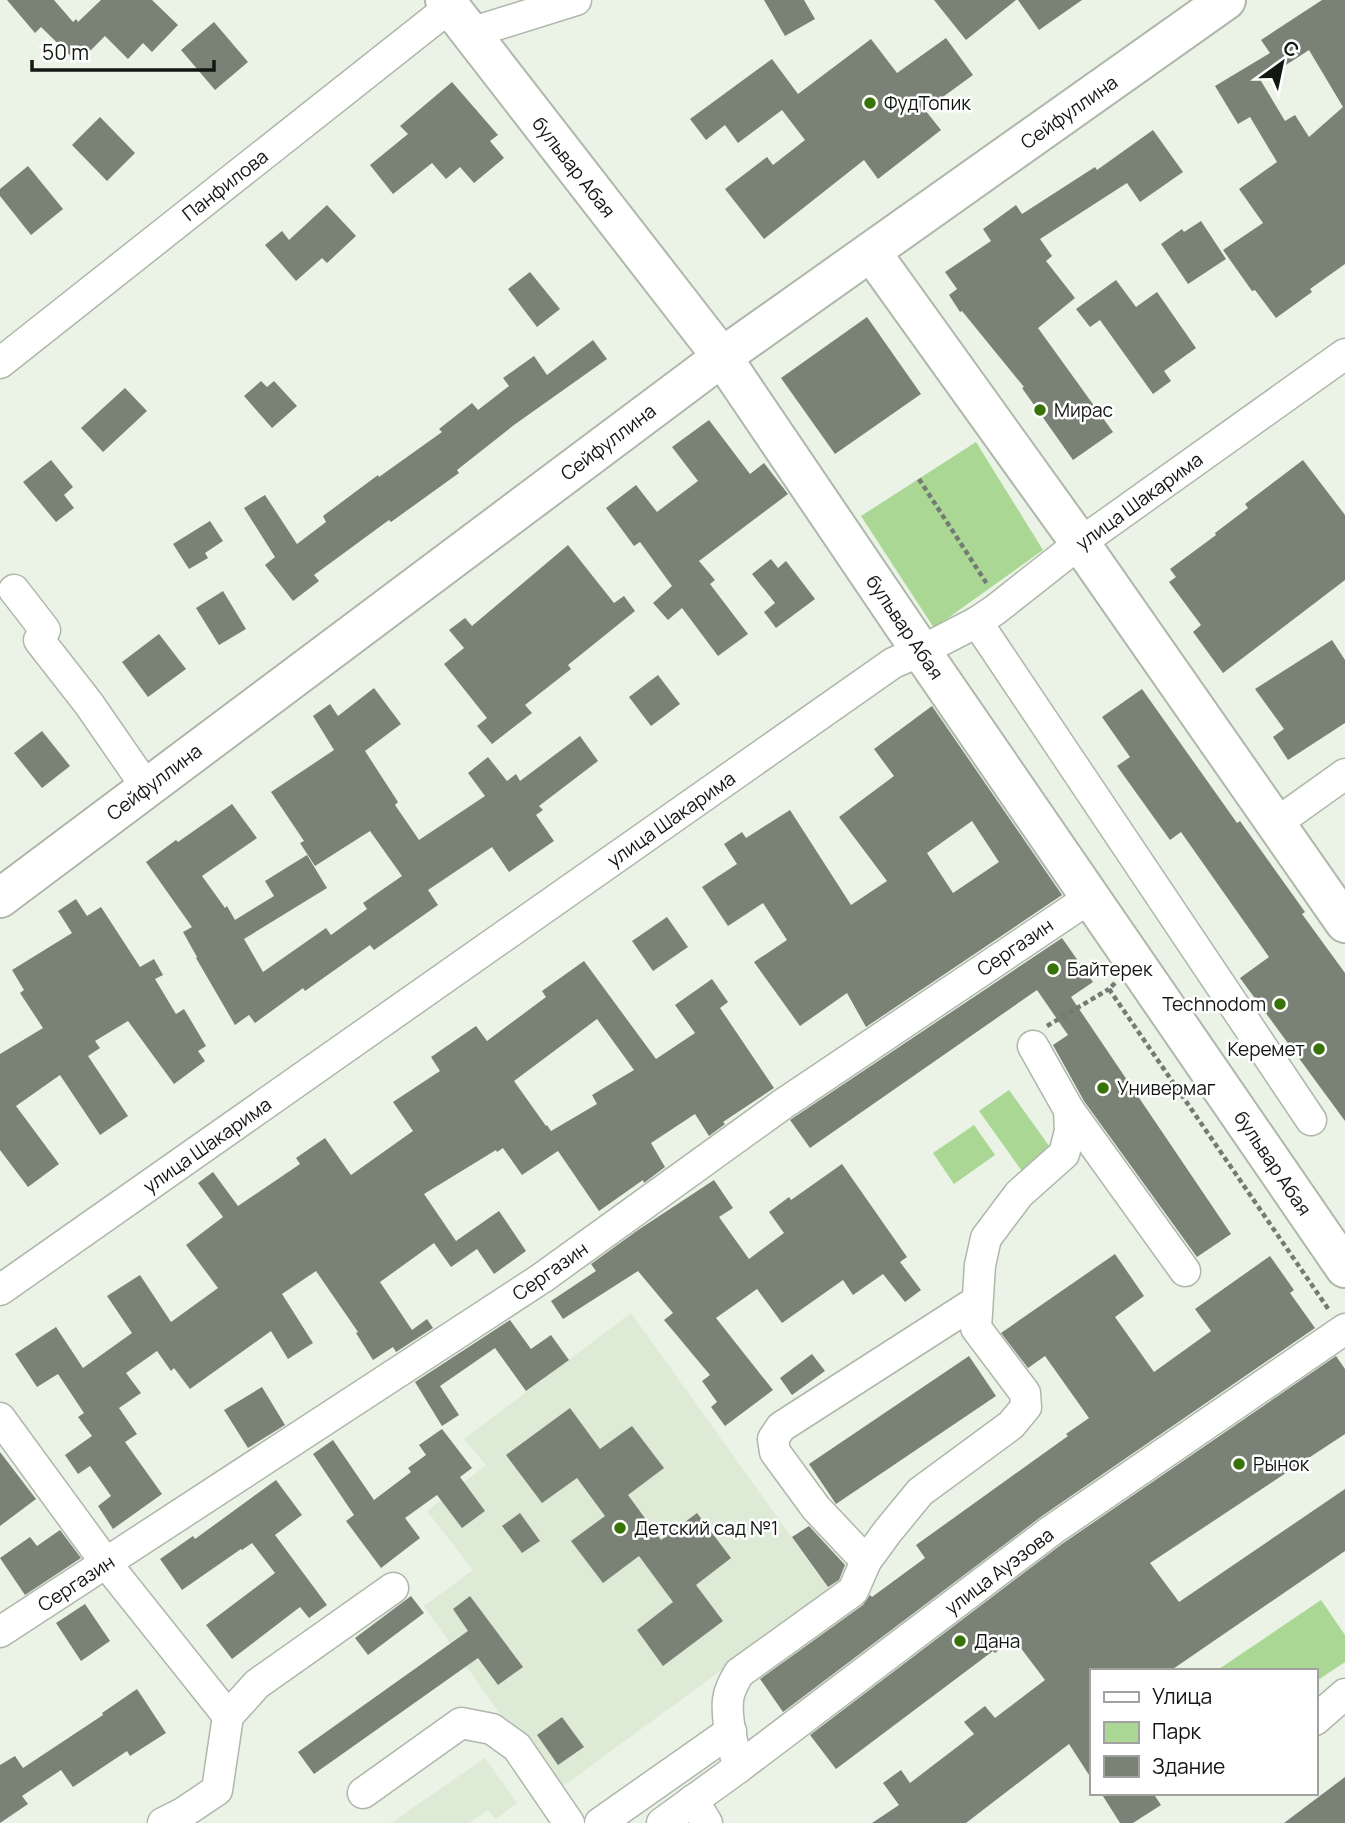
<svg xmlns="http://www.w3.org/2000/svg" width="1345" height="1823" font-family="Manrope,sans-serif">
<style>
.built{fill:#dcead6}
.green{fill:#aad894}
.building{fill:#7a8276;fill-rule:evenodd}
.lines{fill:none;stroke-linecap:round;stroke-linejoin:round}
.minor-casing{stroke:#aeb7aa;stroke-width:33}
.major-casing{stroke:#aeb7aa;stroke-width:42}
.path{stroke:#747b72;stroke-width:4.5;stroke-dasharray:5 3.5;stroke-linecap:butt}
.minor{stroke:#fff;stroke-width:30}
.major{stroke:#fff;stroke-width:38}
.poi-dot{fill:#377307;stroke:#fff;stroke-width:2.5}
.labels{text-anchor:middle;stroke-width:5;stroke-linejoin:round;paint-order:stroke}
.poi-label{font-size:19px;fill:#131712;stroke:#fff;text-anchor:start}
.street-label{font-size:19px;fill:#131712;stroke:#fff}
</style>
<rect width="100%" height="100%" fill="#eaf3e6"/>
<g class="built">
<path d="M631,1313L830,1591L555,1792L424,1606L473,1570L427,1511L486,1465L464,1439Z"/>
<path d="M485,1758L517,1803L495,1819L488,1810L469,1823H391Z"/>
</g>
<g class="green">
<path d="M976,442L1043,550L934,628L861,516Z"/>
<path d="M1009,1090L1052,1150L1022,1171L979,1111Z"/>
<path d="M974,1125L995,1155L954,1184L933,1153Z"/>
<path d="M1321,1600L1345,1635V1662L1315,1682V1671H1220L1219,1669Z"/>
</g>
<g class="building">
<path d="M7,0H54L73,22L76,19L78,22L101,0H152L178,25L152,52L143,43L128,59L105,36L78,63L41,27L35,33Z"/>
<path d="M764,0H804L815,19L785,36Z"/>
<path d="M934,0H1016L966,40Z"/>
<path d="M1018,0H1082L1039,30Z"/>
<path d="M1322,0H1345V264L1310,289L1312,292L1276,318L1255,290L1252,291L1223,250L1263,223L1239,189L1277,162L1250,117L1238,124L1215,86L1270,53L1261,40ZM1309,50L1343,107L1309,137L1295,115L1285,121L1261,81Z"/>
<path d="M214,22L248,62L215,90L181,50Z"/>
<path d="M946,38L973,75L925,110L941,130L878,179L864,160L764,239L725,189L767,157L773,165L805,140L782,110L738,143L725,125L706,140L690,119L772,59L798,94L871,39L897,73Z"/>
<path d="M452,82L498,135L490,141L504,158L474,183L460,167L446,179L432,163L393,194L370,165L408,134L400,126Z"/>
<path d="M100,117L135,153L107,181L72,145Z"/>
<path d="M1153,130L1183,172L1140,202L1127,183L1040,239L1052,256L1046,261L1075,298L1038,328L1113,432L1073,460L1022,388L1024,387L962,311L960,312L949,295L957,289L945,272L991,241L983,229L1016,205L1022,214L1095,167L1097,170Z"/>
<path d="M28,166L63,209L31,235L0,196V189Z"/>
<path d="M327,205L356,236L327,263L322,258L296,281L265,245L282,231L289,240Z"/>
<path d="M1201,221L1226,259L1188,284L1161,244L1182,229L1184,232Z"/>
<path d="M530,272L560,309L537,327L508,289Z"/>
<path d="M1116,280L1136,307L1157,292L1196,348L1164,371L1171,381L1153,394L1100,320L1090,327L1076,309Z"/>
<path d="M867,317L921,394L835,454L781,378Z"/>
<path d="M593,340L607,359L514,425L457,470L459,473L391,522L389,520L314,575L319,581L293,601L265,565L275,557L244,508L265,495L297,544L326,522L323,516L378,475L379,477L442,432L439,429L472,403L478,410L509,386L503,378L534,356L547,375Z"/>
<path d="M261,381L267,387L274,381L297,406L272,428L244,396Z"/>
<path d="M125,388L147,411L103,452L81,428Z"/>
<path d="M709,420L750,474L764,463L788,494L699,561L715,580L710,584L748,634L718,656L682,608L668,620L653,603L672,586L640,542L634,546L606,508L636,485L657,512L698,481L672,447Z"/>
<path d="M51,460L73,487L64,495L74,508L56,522L23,482Z"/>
<path d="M1303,460L1345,515V580L1223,673L1193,632L1201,625L1169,582L1176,577L1170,569L1216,535L1215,533L1248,508L1245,504Z"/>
<path d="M210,521L223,541L205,553L208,558L189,569L173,544Z"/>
<path d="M568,545L614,603L624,596L635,611L568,665L571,669L525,705L532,713L492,744L477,726L487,718L444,664L464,648L449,630L465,618L472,626Z"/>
<path d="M771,559L778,568L786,561L815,599L776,628L764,612L775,603L752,574Z"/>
<path d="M223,591L246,629L219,645L196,608Z"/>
<path d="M159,634L186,669L148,697L122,662Z"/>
<path d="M1332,640L1345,660V723L1288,760L1273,737L1284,729L1255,689Z"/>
<path d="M658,675L680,704L651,726L629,697Z"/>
<path d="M374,688L401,724L365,751L398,802L395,805L419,840L485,796L468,773L488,757L507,781L516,774L520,781L580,736L598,761L539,806L543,810L536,815L554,841L509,872L492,847L428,890L438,905L374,950L370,945L305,991L303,988L255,1023L249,1015L235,1025L196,958L197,957L183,932L192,927L146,862L176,840L178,842L232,804L257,838L202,876L225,908L227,906L235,920L274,896L265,881L307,855L327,888L244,939L263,972L326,928L331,935L367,909L363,903L402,876L370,831L315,866L300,843L304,841L271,792L334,750L313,716L330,704L338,716Z"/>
<path d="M1142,689L1237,823L1240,821L1305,912L1302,914L1345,973V1121L1240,978L1269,957L1181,832L1170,840L1117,766L1130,757L1102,717Z"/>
<path d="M932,706L1062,895L866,1027L847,993L800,1026L754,962L787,940L763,903L728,926L702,887L737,864L724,844L742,832L746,838L790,810L851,905L887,881L839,817L894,776L874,749ZM972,821L999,862L953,893L927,853Z"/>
<path d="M42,731L70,766L42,788L14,753Z"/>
<path d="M76,899L87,916L101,907L140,967L154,959L163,975L155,979L176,1014L184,1009L206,1046L198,1051L205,1061L174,1084L128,1021L95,1041L100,1048L88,1056L128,1116L100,1135L60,1075L16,1106L59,1164L28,1187L0,1150V1054L43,1028L20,993L24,990L12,970L72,933L58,911Z"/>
<path d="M667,917L688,947L653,971L632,941Z"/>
<path d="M1062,938L1093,982L1071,997L1231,1234L1197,1257L1084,1101L1053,1045L1068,1035L1037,990L810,1148L790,1120Z"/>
<path d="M584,961L656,1059L695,1033L675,1005L712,979L728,1002L720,1008L774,1088L723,1122L725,1124L709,1136L695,1114L651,1143L665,1167L644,1183L643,1180L599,1211L558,1151L522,1175L503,1148L497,1152L496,1150L424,1194L456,1241L499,1211L526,1251L494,1274L477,1249L451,1267L434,1243L380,1282L412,1330L427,1319L433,1328L396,1352L393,1347L373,1360L356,1333L358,1332L316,1271L282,1294L313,1343L288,1359L271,1331L190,1389L174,1368L171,1371L157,1351L126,1373L141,1393L119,1408L137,1434L125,1442L162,1494L113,1529L98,1506L111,1496L90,1466L78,1474L65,1455L92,1436L78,1417L84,1413L58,1374L37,1387L15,1354L56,1327L83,1368L132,1333L107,1296L140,1275L171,1322L218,1288L186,1245L223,1217L198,1183L213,1172L238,1206L300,1164L296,1158L325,1138L351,1175L413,1131L393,1102L440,1071L431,1057L476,1026L487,1041L546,997L542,991ZM597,1019L634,1070L592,1095L597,1104L551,1131L547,1125L546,1126L514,1081Z"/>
<path d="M842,1164L907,1257L900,1262L921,1290L905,1302L883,1274L853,1295L843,1280L782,1323L757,1289L716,1318L773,1390L725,1426L711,1407L717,1402L702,1381L710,1375L664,1320L673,1313L638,1271L563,1319L551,1301L596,1271L591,1264L638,1230L714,1180L733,1208L719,1217L749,1259L784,1233L769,1212L789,1197L791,1200Z"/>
<path d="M1115,1254L1144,1296L1115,1317L1154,1372L1211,1331L1195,1309L1270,1256L1294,1290L1290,1293L1315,1328L1042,1516L783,1712L760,1679L863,1605L870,1595L872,1597L925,1558L916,1545L1068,1436L1066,1434L1089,1418L1045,1356L1028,1368L1001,1333Z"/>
<path d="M510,1320L531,1349L551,1335L569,1360L526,1391L495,1348L440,1386L459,1415L442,1426L415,1382Z"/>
<path d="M812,1354L825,1371L792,1395L780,1378Z"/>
<path d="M969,1356L996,1396L836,1504L809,1464Z"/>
<path d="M1336,1356L1345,1369V1434L1150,1563L1179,1602L1345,1489V1551L1170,1671H1091V1778L1069,1744L966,1823H872L899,1805L883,1783L901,1770L910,1783L974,1734L964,1722L985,1706L995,1718L1045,1680L1014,1639L995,1653L993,1651L836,1769L810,1735L1062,1544Z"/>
<path d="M262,1387L285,1425L248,1448L224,1410Z"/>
<path d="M570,1408L600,1449L632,1426L664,1468L628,1495L661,1540L697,1513L731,1558L696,1585L723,1621L663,1666L637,1630L673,1602L639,1556L603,1583L571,1541L605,1516L577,1478L542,1503L506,1455Z"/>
<path d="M442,1429L472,1468L460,1477L485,1511L462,1528L437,1495L405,1518L420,1538L381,1568L346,1521L354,1515L313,1454L333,1440L374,1500L411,1472L408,1468L426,1455L419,1445Z"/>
<path d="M0,1452L36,1499L0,1526Z"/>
<path d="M276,1480L302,1515L275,1535L327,1605L309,1618L300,1607L232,1659L206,1625L275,1573L252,1543L242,1550L241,1549L182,1590L160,1559L193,1536L195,1539Z"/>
<path d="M520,1513L540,1541L522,1553L502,1526Z"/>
<path d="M809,1526L845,1565L839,1580L828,1587L792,1537Z"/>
<path d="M60,1530L81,1558L25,1595L0,1558L30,1537L37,1546Z"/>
<path d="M411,1596L424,1613L368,1655L355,1638Z"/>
<path d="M470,1596L523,1667L498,1685L478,1658L314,1774L298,1752L468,1631L453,1609Z"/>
<path d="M85,1604L110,1641L81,1661L56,1623Z"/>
<path d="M137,1689L166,1733L130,1756L127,1751L73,1787L61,1770L22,1796L28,1804L0,1823V1765L15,1756L23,1768L103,1715L102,1713Z"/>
<path d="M562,1717L584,1747L558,1765L537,1735Z"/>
<path d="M1345,1777V1823H1284Z"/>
<path d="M1101,1793H1153L1161,1805L1133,1823H1120Z"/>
</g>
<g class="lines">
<g class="minor-casing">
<g id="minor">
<path d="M470,33L576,0"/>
<path d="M0,363L450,7"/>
<path d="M14,590L45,630L39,640L89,704L147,788"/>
<path d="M977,622L1311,1120"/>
<path d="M1275,824L1345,774"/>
<path d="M1069,1110L1185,1271"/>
<path d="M0,1290L893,663L921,651L977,622L995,610L1080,543L1345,354"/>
<path d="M0,1418L106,1563L228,1716"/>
<path d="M866,1561L816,1508L775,1452L773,1439L781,1427L977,1301"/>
<path d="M0,1632L542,1278L783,1104L1091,897"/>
<path d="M1315,1720L1345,1694"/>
<path d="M738,1768C734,1747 726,1722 728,1700C729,1690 734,1682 739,1673L853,1591L866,1561L888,1531L920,1492L1011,1425L1026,1407L1025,1393L976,1328L980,1265L986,1238L1019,1194L1064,1154L1070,1131L1069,1110L1033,1046"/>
<path d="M363,1793L461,1723L492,1729L517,1747L569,1823"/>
<path d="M693,1800L707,1823"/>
<path d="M163,1823L183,1813L217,1790L228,1716L257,1684L393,1588"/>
<path d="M600,1823L731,1731"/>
<path d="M662,1823L738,1768L1052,1530L1345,1329"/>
</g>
</g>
<g class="major-casing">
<g id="major">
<path d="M445,0L722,357L921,651L1345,1268"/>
<path d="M871,252L1080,543L1345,923"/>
<path d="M0,898L722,357L1226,0"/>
</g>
</g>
<g class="path">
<path d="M919,479L987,584"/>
<path d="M1115,983L1109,989L1329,1310"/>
<path d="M1047,1026L1109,989"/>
</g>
<use href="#minor" class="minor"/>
<use href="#major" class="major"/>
</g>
<g class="poi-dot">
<circle cx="870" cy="103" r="7"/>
<circle cx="1040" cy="410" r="7"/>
<circle cx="1053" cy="969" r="7"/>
<circle cx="1280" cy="1004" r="7"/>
<circle cx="1319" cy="1049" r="7"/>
<circle cx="1103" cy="1088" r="7"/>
<circle cx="1239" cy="1464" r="7"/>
<circle cx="620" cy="1528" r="7"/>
<circle cx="960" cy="1641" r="7"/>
</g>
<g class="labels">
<g class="poi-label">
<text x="884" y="110">ФудТопик</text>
<text x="1054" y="417">Мирас</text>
<text x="1067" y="976">Байтерек</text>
<text x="1266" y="1011" text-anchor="end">Technodom</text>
<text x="1305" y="1056" text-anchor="end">Керемет</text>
<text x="1117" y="1095">Универмаг</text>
<text x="1253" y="1471">Рынок</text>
<text x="634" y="1535">Детский сад №1</text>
<text x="974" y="1648">Дана</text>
</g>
<g class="street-label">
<text transform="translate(1069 112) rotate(-35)" y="7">Сейфуллина</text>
<text transform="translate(574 167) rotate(52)" y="7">бульвар Абая</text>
<text transform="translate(225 185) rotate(-38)" y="7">Панфилова</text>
<text transform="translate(608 442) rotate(-37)" y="7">Сейфуллина</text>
<text transform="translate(1139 501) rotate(-36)" y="7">улица Шакарима</text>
<text transform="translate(905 627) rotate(56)" y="7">бульвар Абая</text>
<text transform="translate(154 782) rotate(-37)" y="7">Сейфуллина</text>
<text transform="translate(671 819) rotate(-35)" y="7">улица Шакарима</text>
<text transform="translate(1015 947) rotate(-34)" y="7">Сергазин</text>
<text transform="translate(207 1145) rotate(-35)" y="7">улица Шакарима</text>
<text transform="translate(1273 1163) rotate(56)" y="7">бульвар Абая</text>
<text transform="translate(550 1271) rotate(-35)" y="7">Сергазин</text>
<text transform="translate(999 1571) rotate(-37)" y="7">улица Ауэзова</text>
<text transform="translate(76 1583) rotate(-33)" y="7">Сергазин</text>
</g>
</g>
<rect x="1090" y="1669" width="228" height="126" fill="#ffffff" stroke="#a1a2a0" stroke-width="2"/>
<rect x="1104" y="1692" width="35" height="10" fill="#ffffff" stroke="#a1a2a0" stroke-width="2"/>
<text x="1152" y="1704" font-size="21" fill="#131712">Улица</text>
<rect x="1104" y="1722" width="35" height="21" fill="#aad894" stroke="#a1a2a0" stroke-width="2"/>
<text x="1152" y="1739" font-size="21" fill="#131712">Парк</text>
<rect x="1104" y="1756" width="35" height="21" fill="#7a8276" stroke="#a1a2a0" stroke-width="2"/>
<text x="1152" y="1774" font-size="21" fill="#131712">Здание</text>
<g transform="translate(1282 63) rotate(33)" stroke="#ffffff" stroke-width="5" paint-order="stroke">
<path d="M0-5L12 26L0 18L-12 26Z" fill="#131712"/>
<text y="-10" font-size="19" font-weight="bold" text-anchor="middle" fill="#131712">С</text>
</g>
<path d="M32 60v10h182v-10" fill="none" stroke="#131712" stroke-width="3.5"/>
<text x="42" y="60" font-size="21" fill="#131712" stroke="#ffffff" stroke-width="5" paint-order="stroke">50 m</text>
</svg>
